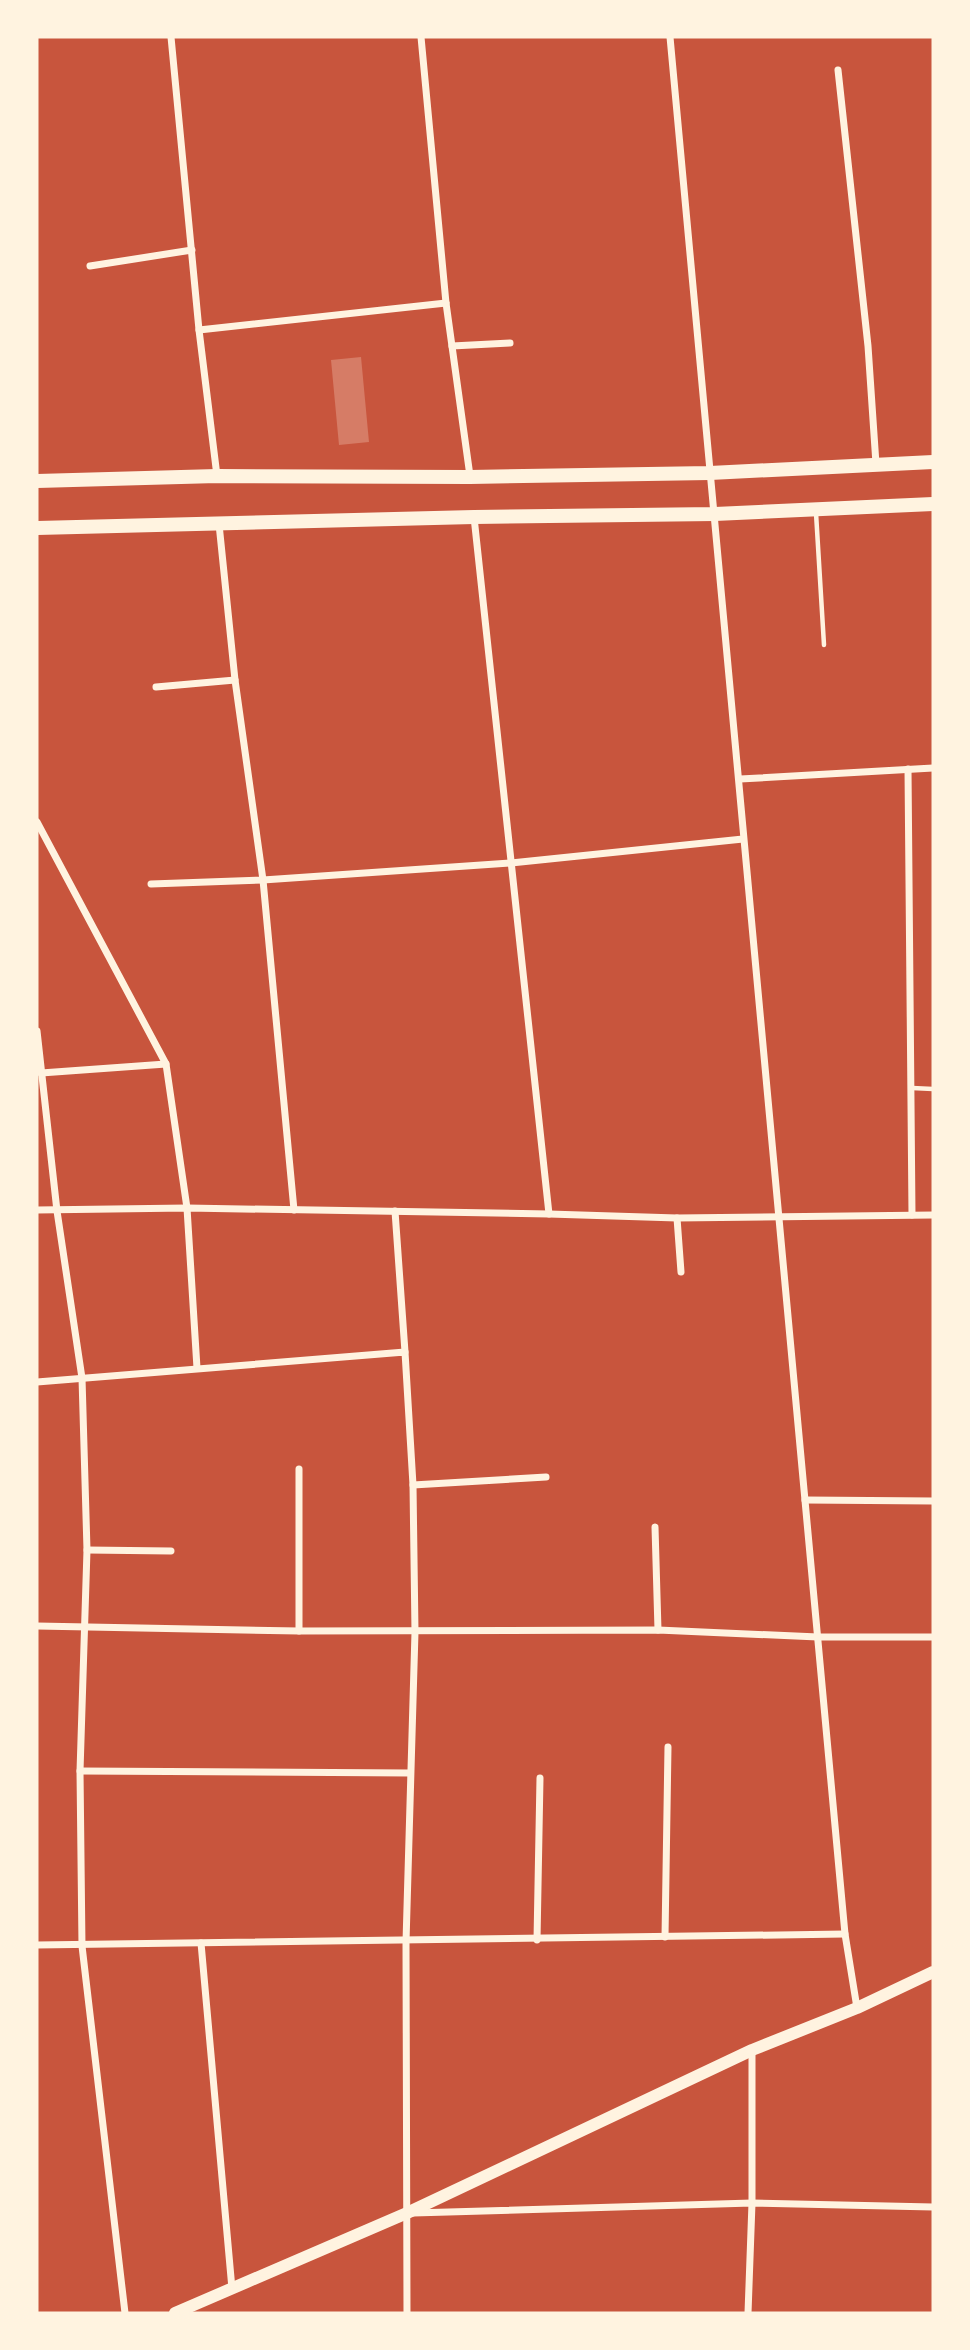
<svg xmlns="http://www.w3.org/2000/svg" width="970" height="2350" font-family="Cabin,sans-serif">
<style>
.building{fill:#d67c66}
.lines{fill:none;stroke-linecap:round;stroke-linejoin:round}
.service{stroke:#fff3e0;stroke-width:4.5}
.minor{stroke:#fff3e0;stroke-width:7}
.tertiary{stroke:#fff3e0;stroke-width:12}
.primary{stroke:#fff3e0;stroke-width:14}
</style>
<rect width="100%" height="100%" fill="#c8553d"/>
<path class="building" d="M361,357L369,442L339,445L331,360Z"/>
<g class="lines">
<g class="service">
<path d="M816,513L824,645"/>
<path d="M912,1088L933,1089"/>
</g>
<g class="minor">
<path d="M171,37L199,330L217,476"/>
<path d="M421,37L446,303L470,476"/>
<path d="M670,37L845,1934L857,2008"/>
<path d="M838,70L868,346L876,464"/>
<path d="M90,266L192,250"/>
<path d="M199,330L446,303"/>
<path d="M452,346L510,343"/>
<path d="M474,517L549,1214"/>
<path d="M219,524L235,680L263,880L294,1210"/>
<path d="M156,687L235,680"/>
<path d="M908,769L912,1215"/>
<path d="M740,779L933,768"/>
<path d="M37,822L166,1064L187,1208L197,1368"/>
<path d="M151,884L263,880L511,863L743,839"/>
<path d="M37,1031L57,1211L82,1378L87,1550L80,1771L82,1946L125,2313"/>
<path d="M41,1073L166,1064"/>
<path d="M37,1210L187,1208L549,1214L677,1218L933,1215"/>
<path d="M395,1211L405,1352"/>
<path d="M677,1218L681,1272"/>
<path d="M37,1382L405,1352L413,1485L415,1632L406,1942L407,2313"/>
<path d="M299,1469V1631"/>
<path d="M413,1485L546,1477"/>
<path d="M805,1500L933,1501"/>
<path d="M655,1527L658,1630"/>
<path d="M87,1550L171,1551"/>
<path d="M37,1626L299,1631L658,1630L818,1637H933"/>
<path d="M80,1771L410,1773"/>
<path d="M665,1937L668,1747"/>
<path d="M537,1940L540,1778"/>
<path d="M201,1943L232,2289"/>
<path d="M37,1945L845,1934"/>
<path d="M413,2213L752,2203L933,2207"/>
<path d="M748,2313L752,2203V2050"/>
</g>
<path class="tertiary" d="M175,2313L407,2213L752,2050L857,2008L933,1972"/>
<g class="primary">
<path d="M37,481L217,476L470,477L710,473L933,462"/>
<path d="M37,528L474,517L715,514L933,504"/>
</g>
</g>
<rect width="970" height="2350" fill="none" stroke="#fff3e0" stroke-width="77"/>
</svg>
